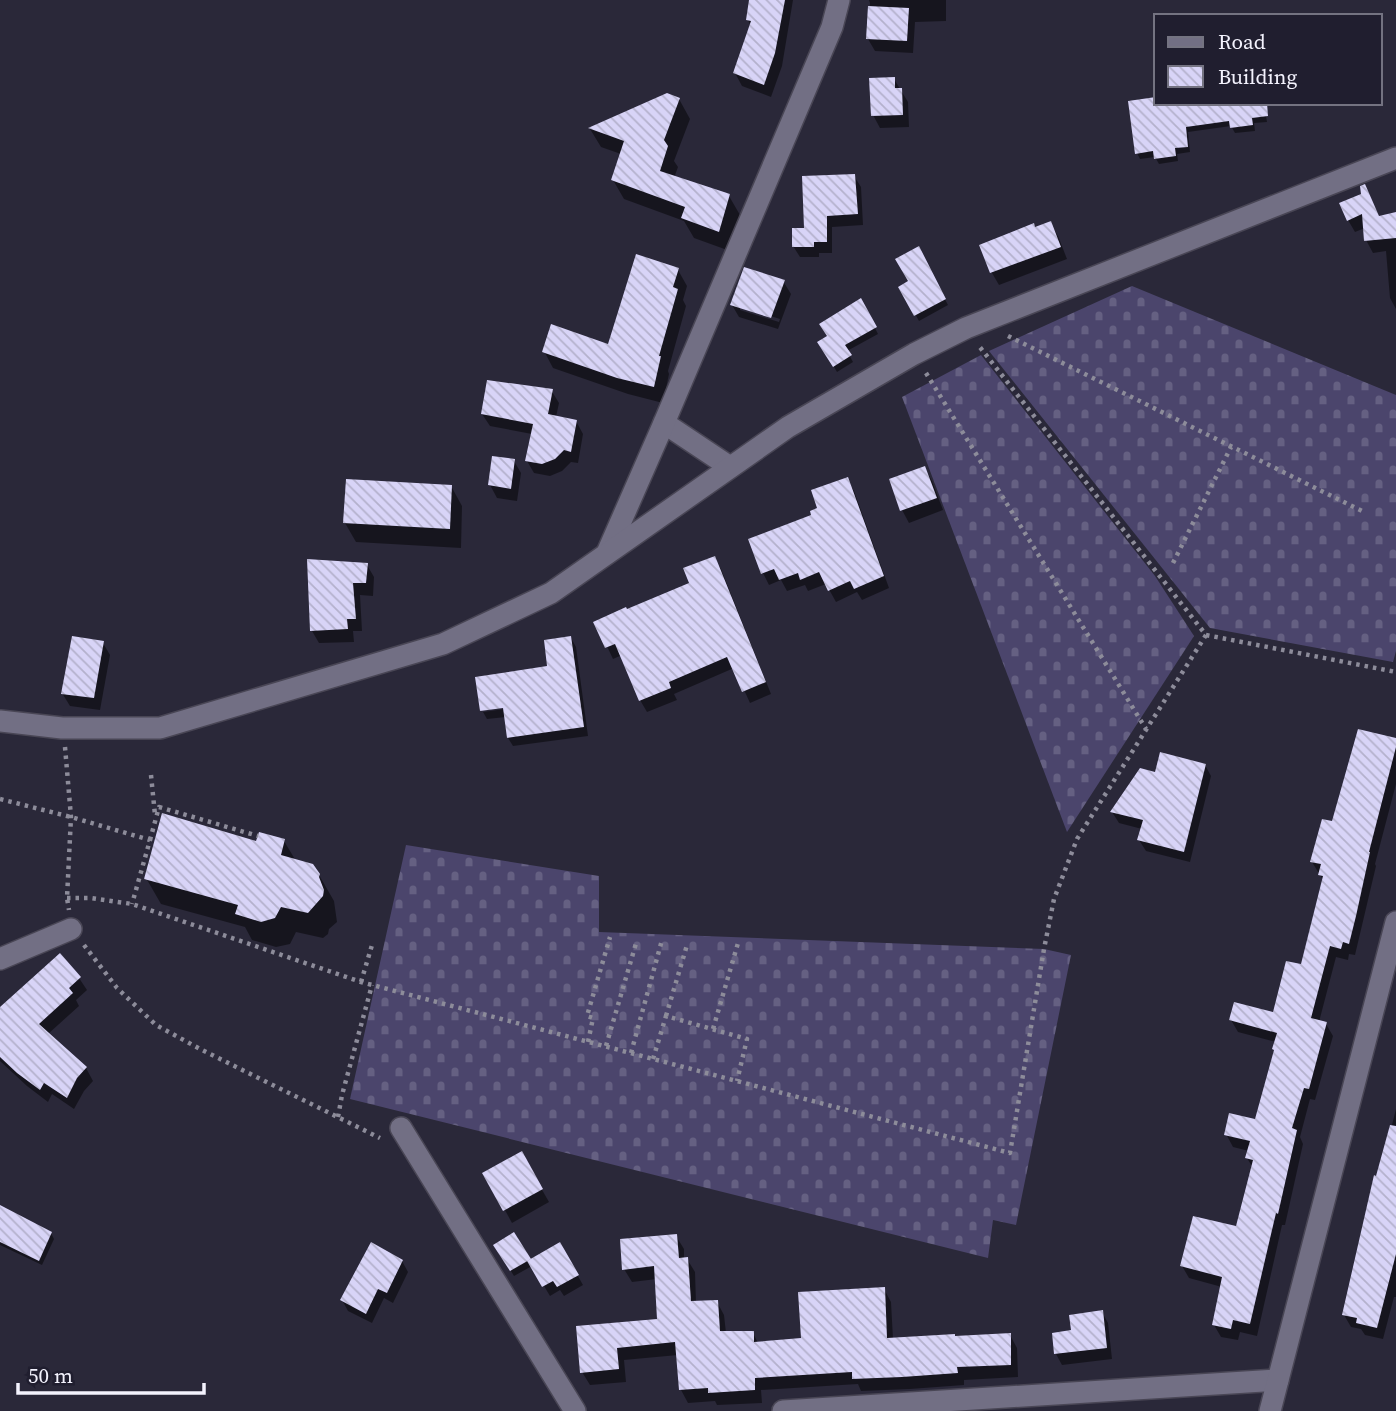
<svg xmlns="http://www.w3.org/2000/svg" width="1396" height="1411" font-family="'Source Serif 4',serif">
<style>
.cemetery{fill:url(#cemetery-stones)}
.shadow{fill:#0007;fill-rule:evenodd}
.building{fill:url(#building-back-hatch)}
.lines{fill:none;stroke-linecap:round;stroke-linejoin:round}
.minor-casing{stroke:#494655;stroke-width:24}
.path{stroke:#8d8c9a;stroke-width:4.5;stroke-dasharray:3.5 5;stroke-linecap:butt}
.minor{stroke:#726f84;stroke-width:21}
</style>
<defs>
<pattern id="cemetery-stones" width="16" height="16" patternUnits="userSpaceOnUse" patternTransform="scale(1.75)"><rect width="16" height="16" fill="#4b456c"/><path d="M2 7V4a2 2 0 0 1 4 0v3zM10 15v-3a2 2 0 0 1 4 0v3z" fill="#656082"/></pattern>
<pattern id="building-back-hatch" width="6" height="6" patternUnits="userSpaceOnUse" patternTransform="scale(1.75)"><rect width="6" height="6" fill="#d8d4f7"/><path d="M-1 5l2 2M0 0l6 6M5-1l2 2" fill="none" stroke="#b4b1cc"/></pattern>
</defs>
<rect width="100%" height="100%" fill="#2a2839"/>
<g class="cemetery">
<path d="M1132,286L1396,395V651L1393,662L1210,628L989,351Z"/>
<path d="M981,355L1155,576L1194,636L1067,832L902,397Z"/>
<path d="M406,845L599,876V932L1044,949L1071,955L1016,1225L993,1220L988,1258L350,1099Z"/>
</g>
<g class="shadow">
<path d="M751,0H793L782,66L771,97L742,86L735,73L751,26L748,20Z"/>
<path d="M869,0H946V21L915,22L913,53L875,51L868,39L870,3Z"/>
<path d="M894,79L908,102L909,127L880,128L873,115Z"/>
<path d="M1156,98V103H1264L1267,122L1254,123L1255,131L1235,133L1231,126L1188,132L1190,152L1177,154L1178,161L1159,164L1155,157L1140,159L1137,153L1130,102Z"/>
<path d="M679,99L690,119L674,161L678,167L674,178L729,196L740,215L730,251L694,238L684,221L624,199L613,180L621,154L601,147L590,129Z"/>
<path d="M854,176L861,187L863,225L832,227V253H819V257H800L793,246L806,230Z"/>
<path d="M1364,186L1380,218L1396,214V309L1390,298L1386,251L1373,253L1366,240L1365,228L1355,232L1348,220L1362,195Z"/>
<path d="M1050,223L1058,236L1067,259L999,285L992,273L982,246Z"/>
<path d="M918,248L948,305L919,321L900,287L910,282Z"/>
<path d="M678,270L687,286L683,300L686,306L668,371L669,374L663,403L628,394L553,368L544,351L609,346Z"/>
<path d="M783,281L791,294L778,329L739,317L732,305ZM740,306L780,319L779,322L740,310Z"/>
<path d="M861,300L878,334L847,351L853,362L837,372L820,343L829,337Z"/>
<path d="M551,390L559,403L556,417L576,421L583,434L578,463L571,462L562,471L550,476L534,473L527,461L532,434L490,426L482,414Z"/>
<path d="M514,461L521,473L517,501L497,498L490,485Z"/>
<path d="M925,468L932,481L943,510L909,523L902,510Z"/>
<path d="M847,479L854,491L889,588L862,600L857,592L836,602L826,584L808,591L805,585L787,591L781,580L769,585L763,573Z"/>
<path d="M451,486L462,506L461,548L356,542L345,523Z"/>
<path d="M714,558L721,569L771,694L750,703L734,668L674,694L677,700L647,712L640,700L622,655L613,659L596,623L691,584Z"/>
<path d="M367,565L374,577L373,596L360,595L362,631H353L354,642L319,643L312,631Z"/>
<path d="M571,638L576,647L588,736L513,746L508,738L506,717L487,719L483,712L512,708V705L482,709V712L477,678L549,668L546,642Z"/>
<path d="M103,643L110,655L100,710L70,706L62,693Z"/>
<path d="M1396,740V784L1375,864L1376,866L1355,955L1349,954L1348,960L1336,957L1319,1022L1326,1024L1333,1036L1315,1100L1310,1099L1300,1137L1303,1144L1285,1225H1282L1257,1336L1240,1332L1238,1340L1221,1337L1214,1325L1222,1287L1189,1278L1182,1266L1237,1228L1253,1168L1247,1158L1249,1151L1233,1147L1226,1134L1257,1122L1276,1042L1238,1032L1231,1020L1274,1014L1302,967L1323,880L1312,862L1333,823Z"/>
<path d="M1205,765L1211,776L1190,862L1146,851L1139,840L1142,829L1119,823L1112,812L1156,774Z"/>
<path d="M284,841L296,861L319,875L334,901L337,922L329,929L328,934L323,938L296,932L290,944L276,947L252,940L245,927L161,904L146,878L258,843Z"/>
<path d="M79,978L87,990L76,1000L79,1006L48,1034L86,1068L93,1081L84,1091L74,1109L52,1094L48,1102L27,1086L0,1061V1009Z"/>
<path d="M1396,1109V1297H1394L1383,1339L1365,1335L1361,1329L1351,1327L1344,1315Z"/>
<path d="M521,1153L549,1202L512,1223L485,1174Z"/>
<path d="M0,1207L51,1233L54,1239L42,1265L0,1245Z"/>
<path d="M676,1236L684,1249V1259H687L695,1272L696,1303L717,1302L724,1315L726,1333H753L758,1343L803,1340L884,1289L891,1302L893,1339L1010,1335L1017,1348L1018,1377L964,1380V1385L910,1389L861,1391L858,1384L761,1390L762,1403L717,1405L715,1401L688,1403L681,1390L678,1355L624,1360L626,1382L590,1385L582,1372L578,1328L658,1320L657,1279L632,1282L624,1269Z"/>
<path d="M560,1244L583,1285L564,1296L560,1290L550,1296L532,1266L514,1276L495,1245L531,1262Z"/>
<path d="M402,1261L408,1272L393,1303L384,1298L372,1323L348,1311L342,1300Z"/>
<path d="M1102,1312L1108,1323L1112,1359L1062,1365L1056,1354L1054,1334L1073,1331Z"/>
</g>
<g class="building">
<path d="M749,0H785L775,53L764,85L733,73L751,21L746,20Z"/>
<path d="M868,6L909,8L907,41L866,39Z"/>
<path d="M895,77V88H902L903,115L871,116L869,78Z"/>
<path d="M667,93L680,98L664,140L668,146L660,171L730,194L719,232L681,218L685,207L611,180L624,141L588,128Z"/>
<path d="M1156,97V103H1267L1268,116L1252,118L1253,125L1230,128L1229,121L1186,127L1188,147L1175,148L1176,156L1154,159L1153,151L1135,154L1128,101Z"/>
<path d="M855,174L858,214L827,216V242H814V247H792V228H804L802,176Z"/>
<path d="M1365,184L1379,216L1396,212V238L1364,241L1362,214L1347,221L1339,203L1361,194L1360,186Z"/>
<path d="M1051,221L1061,247L990,273L979,245L1034,223L1035,227Z"/>
<path d="M919,246L946,299L914,316L898,287L908,281L895,259Z"/>
<path d="M636,254L679,268L673,287L678,289L659,356H661L654,387L617,378L542,352L551,324L608,344Z"/>
<path d="M744,267L785,280L771,318L730,305Z"/>
<path d="M861,298L877,327L845,345L852,355L833,367L817,342L827,336L819,324Z"/>
<path d="M487,380L553,389L548,414L577,420L571,452L564,450L555,459L542,464L525,461L533,424L481,414Z"/>
<path d="M492,456L515,459L511,489L488,485Z"/>
<path d="M925,466L937,498L900,511L889,479Z"/>
<path d="M848,477L884,576L854,589L850,581L828,591L819,572L800,580L798,573L779,580L774,569L761,574L748,539L811,515L810,511L817,508L811,490Z"/>
<path d="M346,479L452,485L450,529L343,523Z"/>
<path d="M715,556L766,682L742,692L727,657L669,682L671,688L639,701L615,644L605,648L593,622L626,607L627,609L689,583L683,568Z"/>
<path d="M307,559L368,563L366,583H353L356,619H347L348,629L310,631Z"/>
<path d="M72,636L104,641L94,698L61,694Z"/>
<path d="M571,636L584,727L507,738L503,708L480,711L475,677L547,666L544,640Z"/>
<path d="M1358,729L1396,738V747L1369,852H1370L1356,916L1349,944L1343,942L1341,949L1330,946L1311,1018L1327,1022L1309,1089L1304,1088L1292,1128L1297,1130L1278,1214L1276,1213L1250,1324L1233,1320L1231,1329L1212,1325L1222,1277L1180,1266L1193,1216L1236,1226L1253,1160L1245,1158L1250,1141L1224,1135L1229,1113L1255,1119L1274,1050L1272,1049L1277,1033L1229,1020L1234,1002L1273,1012L1286,961L1301,964L1323,876L1318,875L1321,864L1310,862L1322,819L1332,821Z"/>
<path d="M1160,752L1206,764L1184,852L1137,840L1143,820L1110,812L1140,768L1155,772Z"/>
<path d="M162,813L256,841L259,832L285,839L281,855L313,864L320,874L319,877L324,890L323,896L308,913L281,907L275,918L261,922L235,914L238,905L144,879Z"/>
<path d="M60,953L81,977L69,988L73,993L39,1024L87,1067L77,1078L67,1098L44,1083L40,1090L17,1073L0,1057V1007Z"/>
<path d="M1390,1125L1396,1126V1254L1377,1328L1356,1323L1357,1318L1342,1315L1374,1175L1376,1176Z"/>
<path d="M522,1151L543,1189L503,1211L482,1173Z"/>
<path d="M0,1205L52,1232L39,1261L0,1242Z"/>
<path d="M514,1232L531,1259L510,1271L493,1245Z"/>
<path d="M677,1234L679,1258L688,1257L691,1301L718,1300L720,1331H754V1342L801,1338L798,1292L885,1287L887,1338L955,1334V1336L1011,1333V1365L957,1367L958,1373L902,1377L852,1379V1372L755,1378V1390L708,1393V1388L679,1390L675,1342L617,1348L619,1369L580,1373L576,1326L657,1319L654,1266L622,1270L620,1239Z"/>
<path d="M371,1242L403,1260L387,1293L378,1289L366,1314L340,1300Z"/>
<path d="M560,1242L579,1275L557,1287L553,1281L542,1287L527,1261Z"/>
<path d="M1103,1310L1107,1348L1054,1354L1052,1333L1071,1330L1069,1315Z"/>
</g>
<g class="lines">
<g class="minor-casing">
<g id="minor">
<path d="M664,423L730,467"/>
<path d="M607,553L664,423L832,27L839,0"/>
<path d="M0,721L62,728H160L443,644L551,593L788,427L914,354L966,328L1396,158"/>
<path d="M0,959L71,929"/>
<path d="M401,1128L575,1411"/>
<path d="M783,1411L1278,1380"/>
<path d="M1270,1411L1396,922"/>
</g>
</g>
<g class="path">
<path d="M1008,336L1362,511"/>
<path d="M926,373L1146,729"/>
<path d="M1173,563L1231,447"/>
<path d="M1206,635L1396,672"/>
<path d="M65,747L71,817L67,898L69,910"/>
<path d="M151,775L155,815"/>
<path d="M0,799L71,817L150,840L132,904"/>
<path d="M150,840L159,807L258,836"/>
<path d="M67,898H91L132,904L361,982L1010,1153L1044,949L1054,899L1077,839L1206,635L979,346"/>
<path d="M84,945L117,988L156,1025L202,1050L380,1138"/>
<path d="M361,982L372,945"/>
<path d="M666,1016L687,945"/>
<path d="M713,1029L738,943"/>
<path d="M588,1042L593,1018L587,1016L610,937"/>
<path d="M606,1046L637,940"/>
<path d="M631,1053L662,940"/>
<path d="M653,1059L666,1016L747,1039L737,1081"/>
<path d="M338,1117L342,1095L372,985"/>
</g>
<use href="#minor" class="minor"/>
</g>
<rect x="1154" y="14" width="228" height="91" fill="#201e2f" stroke="#747381" stroke-width="2"/>
<rect x="1168" y="37" width="35" height="10" fill="#726f84" stroke="#747381" stroke-width="2"/>
<text x="1218" y="49" font-size="21" fill="#f3f2fd">Road</text>
<rect x="1168" y="66" width="35" height="21" fill="url(#building-back-hatch)" stroke="#747381" stroke-width="2"/>
<text x="1218" y="84" font-size="21" fill="#f3f2fd">Building</text>
<path d="M18 1383v10h186v-10" fill="none" stroke="#f3f2fd" stroke-width="3.5"/>
<text x="28" y="1383" font-size="21" fill="#f3f2fd" stroke="#201e2f" stroke-width="5" paint-order="stroke">50 m</text>
</svg>
